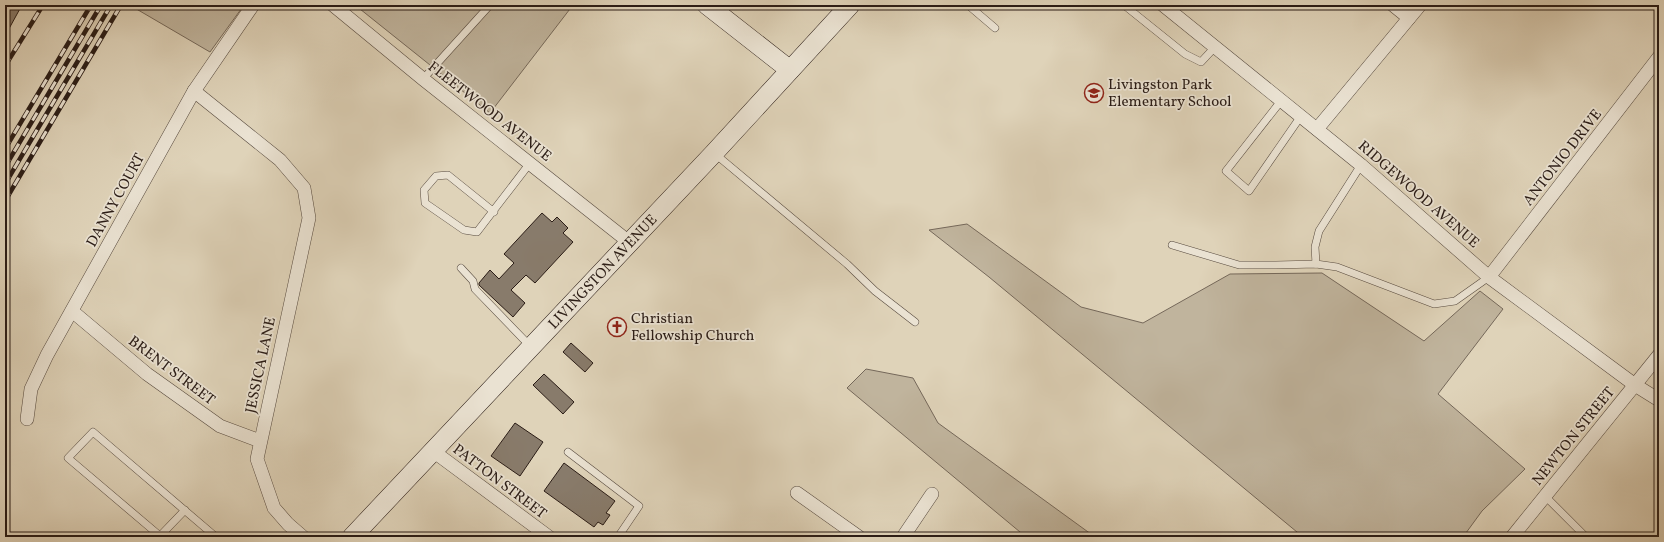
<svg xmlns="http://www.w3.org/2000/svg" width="1664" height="542" font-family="Vollkorn,serif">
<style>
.green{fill:#c0b49d;stroke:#75685a}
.building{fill:#887b6b;stroke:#2a1c16}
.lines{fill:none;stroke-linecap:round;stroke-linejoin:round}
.lane-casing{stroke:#574a3f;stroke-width:8}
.street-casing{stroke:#574a3f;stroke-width:14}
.secondary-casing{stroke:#2a1c16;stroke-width:20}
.lane{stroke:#eae2d2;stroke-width:7}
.street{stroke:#eae2d2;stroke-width:13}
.secondary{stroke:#eae2d2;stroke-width:19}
.rail-casing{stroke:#2a1c16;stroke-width:4.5}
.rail{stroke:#eae2d2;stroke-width:3;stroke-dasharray:9;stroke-linecap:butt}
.labels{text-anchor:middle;stroke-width:3.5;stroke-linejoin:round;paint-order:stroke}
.poi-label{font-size:15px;fill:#2a1c16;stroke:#eae2d2;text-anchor:start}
.street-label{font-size:15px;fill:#2a1c16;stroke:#eae2d2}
</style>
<rect width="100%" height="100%" fill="#dfd3b9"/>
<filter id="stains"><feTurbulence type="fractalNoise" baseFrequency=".005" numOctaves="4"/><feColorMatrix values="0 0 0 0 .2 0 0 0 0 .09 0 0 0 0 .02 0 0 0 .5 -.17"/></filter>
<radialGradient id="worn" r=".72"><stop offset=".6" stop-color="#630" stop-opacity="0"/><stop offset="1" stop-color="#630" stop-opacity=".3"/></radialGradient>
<g class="green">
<path d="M135,5H244L210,52L133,7Z"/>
<path d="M355,5H573L490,113Z"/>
<path d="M967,224L1081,307L1143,323L1230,274L1322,273L1424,341L1480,291L1503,309L1438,394L1525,469L1482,511L1463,537H1303L989,277L929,230Z"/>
<path d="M866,369L913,378L938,423L1095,537H1026L847,388Z"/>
</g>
<g class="building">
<path d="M5,5H22L5,36Z"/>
<path d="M542,213L552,222L557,217L568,228L563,233L573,242L535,283L526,275L511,290L525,303L513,317L479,285V283L490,270L499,279L514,263L504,254Z"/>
<path d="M571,343L593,363L585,372L563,352Z"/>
<path d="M544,374L574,402L563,414L533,385Z"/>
<path d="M515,423L543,442L520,476L491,456Z"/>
<path d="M564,463L615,501L606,513L610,515L603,525L598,522L594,527L544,491Z"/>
</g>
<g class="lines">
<g class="lane-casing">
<g id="lane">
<path d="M968,5L995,28"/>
<path d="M1124,5L1185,54L1201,62L1215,47"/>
<path d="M423,79L490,5"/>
<path d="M1281,101L1226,171L1249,191L1301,116"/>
<path d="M714,153L847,264L875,291L915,322"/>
<path d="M494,212L448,175L436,176L424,190L425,203L464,230L477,232L530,163"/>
<path d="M1172,245L1239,265H1276L1316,264L1337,267L1434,304L1455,301L1489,277"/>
<path d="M1316,264L1315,247L1319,231L1361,165"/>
<path d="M461,268L473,281L475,289L530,346"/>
<path d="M568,452L639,506L618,537"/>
<path d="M1545,496L1586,537"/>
<path d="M185,510L160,536L68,458L93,432L216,537"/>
</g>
</g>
<g class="street-casing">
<g id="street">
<path d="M333,5L423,79L629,242"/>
<path d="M1163,5L1361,165L1489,277L1635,385L1659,400"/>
<path d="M1393,5L1409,18"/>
<path d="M194,91L280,160L304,188L309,218L257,459L274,508L288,524L303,537"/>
<path d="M1317,129L1420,5"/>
<path d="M1489,277L1659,57"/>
<path d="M72,311L147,374L220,426L260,441"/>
<path d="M27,419L31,389L47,355L194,91L253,5"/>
<path d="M433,451L549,537"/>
<path d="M797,493L859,537"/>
<path d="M903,537L932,494"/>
<path d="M1512,537L1659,355"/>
</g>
</g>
<g class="secondary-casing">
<g id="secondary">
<path d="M707,5L790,70"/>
<path id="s1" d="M352,537L714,153L850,5"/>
</g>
</g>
<use href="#lane" class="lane"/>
<use href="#street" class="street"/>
<use href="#secondary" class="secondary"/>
<g class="rail-casing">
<g id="rail">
<path d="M5,66L43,5"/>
<path d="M5,149L91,5"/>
<path d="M5,167L101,5"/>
<path d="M5,184L111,5"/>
<path d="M5,201L121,5"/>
</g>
</g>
<use href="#rail" class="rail"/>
</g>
<defs>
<g id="school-ring" transform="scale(1)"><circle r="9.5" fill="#eae2d2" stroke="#8f2418" stroke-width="1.5"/><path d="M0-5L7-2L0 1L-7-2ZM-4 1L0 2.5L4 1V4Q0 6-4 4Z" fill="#8f2418"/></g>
<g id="church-ring" transform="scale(1)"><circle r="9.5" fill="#eae2d2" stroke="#8f2418" stroke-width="1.5"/><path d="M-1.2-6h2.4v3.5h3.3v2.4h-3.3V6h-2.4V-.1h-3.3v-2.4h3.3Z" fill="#8f2418"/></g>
</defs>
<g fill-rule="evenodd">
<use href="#school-ring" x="1094" y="93"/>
<use href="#church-ring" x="617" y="327"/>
</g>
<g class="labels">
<g class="poi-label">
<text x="1108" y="89">Livingston Park<tspan x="1108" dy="17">Elementary School</tspan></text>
<text x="631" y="323">Christian<tspan x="631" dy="17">Fellowship Church</tspan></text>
</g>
<g class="street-label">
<text transform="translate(490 111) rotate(38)" y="5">FLEETWOOD AVENUE</text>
<text transform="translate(1562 157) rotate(-52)" y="5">ANTONIO DRIVE</text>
<text transform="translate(1419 194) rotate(41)" y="5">RIDGEWOOD AVENUE</text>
<text transform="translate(115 200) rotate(-61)" y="5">DANNY COURT</text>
<text dy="5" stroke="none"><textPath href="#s1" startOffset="365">LIVINGSTON AVENUE</textPath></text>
<text transform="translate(260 365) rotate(-78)" y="5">JESSICA LANE</text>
<text transform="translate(172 370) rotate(37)" y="5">BRENT STREET</text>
<text transform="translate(1573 436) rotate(-51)" y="5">NEWTON STREET</text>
<text transform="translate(500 481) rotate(37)" y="5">PATTON STREET</text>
</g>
</g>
<rect width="1664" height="542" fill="none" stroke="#dfd3b9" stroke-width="20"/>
<rect x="6" y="6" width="1652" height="530" fill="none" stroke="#2a1c16" stroke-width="2"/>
<rect x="10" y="10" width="1644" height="522" fill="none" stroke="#2a1c16"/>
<rect width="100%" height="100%" filter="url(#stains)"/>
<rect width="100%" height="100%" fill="url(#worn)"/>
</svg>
